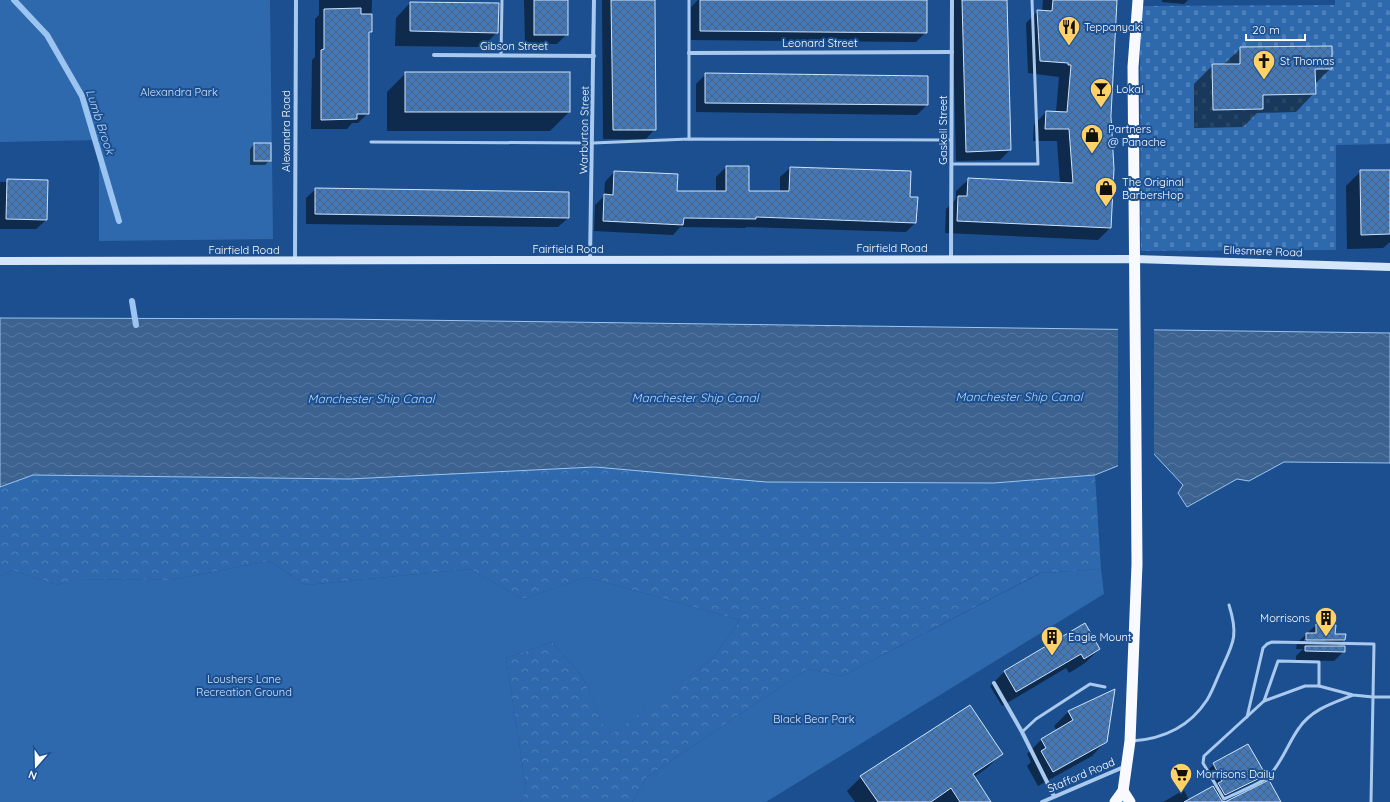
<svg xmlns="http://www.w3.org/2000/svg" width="1390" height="802" font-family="Quicksand,sans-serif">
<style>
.forest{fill:url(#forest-crowns)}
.cemetery{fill:url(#cemetery-stones)}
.green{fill:#2e69ad}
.water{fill:url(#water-waves);stroke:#9cc4f0}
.pier{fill:#1b4f8f}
.shadow{fill:#0007;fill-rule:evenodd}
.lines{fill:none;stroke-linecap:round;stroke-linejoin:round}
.stream{stroke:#9cc4f0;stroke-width:6}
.building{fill:url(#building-cross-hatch);stroke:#cfe3fa}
.service{stroke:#a9c9ee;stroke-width:3}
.minor{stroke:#a9c9ee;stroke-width:4}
.secondary{stroke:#d6e6fa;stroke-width:8}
.trunk{stroke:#f8faff;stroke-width:11}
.labels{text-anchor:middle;stroke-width:4;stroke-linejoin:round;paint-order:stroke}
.poi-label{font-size:11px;fill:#fff;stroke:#1b4f8f;text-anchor:start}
.street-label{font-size:11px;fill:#fff;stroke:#1b4f8f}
.park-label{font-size:11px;fill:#cfe3fa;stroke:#1b4f8f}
.water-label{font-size:12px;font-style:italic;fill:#b5d3f5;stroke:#1b4f8f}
</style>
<defs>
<pattern id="forest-crowns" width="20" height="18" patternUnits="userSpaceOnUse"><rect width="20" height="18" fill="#2e69ad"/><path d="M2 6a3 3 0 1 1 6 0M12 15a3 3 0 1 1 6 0" fill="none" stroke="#4d80b9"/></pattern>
<pattern id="cemetery-stones" width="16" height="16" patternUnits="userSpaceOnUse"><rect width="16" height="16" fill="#2e69ad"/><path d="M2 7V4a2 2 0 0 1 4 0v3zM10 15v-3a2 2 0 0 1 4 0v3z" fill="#4d80b9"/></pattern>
<pattern id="water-waves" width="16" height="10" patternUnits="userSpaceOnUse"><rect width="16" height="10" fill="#3c6290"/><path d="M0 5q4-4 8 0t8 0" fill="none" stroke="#597aa1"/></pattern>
<pattern id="building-cross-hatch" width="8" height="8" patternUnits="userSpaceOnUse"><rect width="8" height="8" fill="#4478b7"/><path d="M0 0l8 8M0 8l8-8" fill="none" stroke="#486282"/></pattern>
</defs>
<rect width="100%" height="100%" fill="#1b4f8f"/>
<path class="forest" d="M595,467L779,482L994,483L1095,475L1101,569L1040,573L842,676L807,669L647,777L632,802H521L526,788L506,658L552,642L582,676L608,736L713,658L740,620L586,577L523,599L470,569L306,585L269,561L171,580L78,579L57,585L12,570L0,576V487L33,475L349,479Z"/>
<path class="cemetery" d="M1335,0H1390V144L1336,145V250L1141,251L1140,6L1335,5Z"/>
<g class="green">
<path d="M0,0H270L273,239L99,241V140L0,142Z"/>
<path d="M269,561L306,585L470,569L523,599L586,577L740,620L713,658L608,737L582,676L552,642L506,658L526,788L521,802H0V576L12,570L57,585L77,579L171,580Z"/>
<path d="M1101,569L1104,594L766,802H632L647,777L807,669L842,676L1041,573Z"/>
</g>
<path class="water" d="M0,318L337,319L1390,333V463L1284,462L1249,481L1237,479L1187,507L1178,493L1183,485L1152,452L1095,475L994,483L766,482L595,467L349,479L33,475L0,487Z"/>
<path class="pier" d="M1118,328H1154V458L1151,454L1118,468Z"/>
<g class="shadow">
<path d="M319,0H372L371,32L368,35V113L358,123H352L347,129H311L312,60L315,57V19L319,15Z"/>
<path d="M524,0H567V34L557,44H525Z"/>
<path d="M602,0H654L655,129L646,139H603Z"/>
<path d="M698,0H926V32L916,42L691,40V7Z"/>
<path d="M952,0H1006L1010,150L1000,160L956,161Z"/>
<path d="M1043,0H1117L1113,59L1110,228L1098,240L945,233L946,209L956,199V191L969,179L1060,183L1057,141H1033L1034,125L1046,112H1056L1059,77L1028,73L1026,23L1038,11H1042Z"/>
<path d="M1162,0H1188L1184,4L1162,2Z"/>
<path d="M410,3L497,32L483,47L395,46L396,18Z"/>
<path d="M1241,48L1331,68L1314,85V93L1296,112L1257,113L1243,127L1194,128V84L1213,65H1223Z"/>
<path d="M406,73L569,112L550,131H387V92Z"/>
<path d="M706,74L927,105L917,115L696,112V84Z"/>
<path d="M254,144L270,160L265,165H250V149Z"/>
<path d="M726,167L748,192H780V177L790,168L908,198L916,222L906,232L746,227L745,228L680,227L673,235L594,231L595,205L604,196L605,182L614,172L676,192H716V177Z"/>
<path d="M1361,171H1390V242L1383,248L1347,249L1346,186Z"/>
<path d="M47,181L46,220L36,229H0V182Z"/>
<path d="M316,189L568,218L558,227L306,224V198Z"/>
<path d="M1084,624L1099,649L1085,663L1069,673L1066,668L1002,706L990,686L1004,672Z"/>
<path d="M1316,625L1334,635H1344V640L1337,647L1344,651L1334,661L1296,660V656L1303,649H1296L1297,643ZM1304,639H1326V641H1304Z"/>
<path d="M1068,712L1106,741L1092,756L1038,786L1027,766L1031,762L1027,754L1041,740L1057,731L1054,726Z"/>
<path d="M1248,745L1264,775L1260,779L1220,799L1222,802H1163L1184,790L1189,800L1214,789L1218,785L1209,769L1214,764Z"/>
<path d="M1001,754L987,768L974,777L990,802H855L847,791L861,777Z"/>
</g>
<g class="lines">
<g class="stream">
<path d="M14,0L47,35L82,96L119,221"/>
<path d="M132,301L136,325"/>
</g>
</g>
<g class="building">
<rect x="534" y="0" width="34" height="35"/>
<path d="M611,0H655L656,130H613Z"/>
<path d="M700,0H927V33L700,31Z"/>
<path d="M962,0H1007L1011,150L966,152Z"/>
<path d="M1053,0H1117L1111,116L1114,169L1111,228L957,221L958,196H967L968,178L1073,183L1069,129H1045L1046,111L1067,112L1071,65H1068V63L1040,61L1037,10L1052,11Z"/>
<path d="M410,2L499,3L498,33L410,31Z"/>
<path d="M361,8V14H372V32H369V114H357V119L321,120V50L324,49V9Z"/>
<path d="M1332,46V69H1315L1316,94L1263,95V109L1213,110L1212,64H1240V47Z"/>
<rect x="405" y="72" width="165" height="40"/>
<path d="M705,73L928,76V105L705,103Z"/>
<rect x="254" y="143" width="17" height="18"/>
<path d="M726,166H749V191H789L790,167L911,171L910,197H918L916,223L756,217V219L684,218L683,225L603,221L604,194L613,195L614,171L678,174L677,191H726Z"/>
<path d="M1360,170H1390V234L1361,235Z"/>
<path d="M7,179L48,180L47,220L6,219Z"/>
<path d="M315,188L569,192V218L315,214Z"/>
<path d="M1085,623L1100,649L1084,659L1081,654L1016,692L1004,671Z"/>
<path d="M1316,624L1336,625L1335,634H1346L1345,640H1306V633H1316Z"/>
<path d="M1305,646H1345V652L1305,651Z"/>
<path d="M1115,689L1107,742L1053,772L1041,751L1046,748L1041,739L1073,720L1068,711Z"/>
<path d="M970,705L1003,754L973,774L991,802H960L951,788L931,802H878L860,776Z"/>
<path d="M1248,744L1266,775L1225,795L1218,783L1222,781L1213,763Z"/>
<path d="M1269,780L1281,802H1184L1213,786L1222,801L1225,802Z"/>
</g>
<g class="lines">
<g class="service">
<path d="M501,55L502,0"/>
<path d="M689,139V0"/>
<path d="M371,142L593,143L689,139L951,140"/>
<path d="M952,164H1038L1032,0"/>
<path d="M1353,695C1333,703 1312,709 1299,728C1288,743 1282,763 1268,777C1260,784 1234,794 1224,799L1203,763L1204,756L1264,701L1305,686H1319L1353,695L1373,697L1371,802"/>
<path d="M1264,701L1278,661L1319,662V686"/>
<path d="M1247,717L1263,648L1267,644L1272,642L1374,644L1373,697H1390"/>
<path d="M1022,732L1036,719L1090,684L1105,687"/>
<path d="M1132,741C1163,739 1190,726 1207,700C1212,692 1216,681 1220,672C1233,643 1239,637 1229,605"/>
</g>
<g class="minor">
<path d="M689,53L952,52"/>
<path d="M434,55L594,56"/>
<path d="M951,259L952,0"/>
<path d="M590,260L594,0"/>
<path d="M295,261L296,0"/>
<path d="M994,683L1022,732L1054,796"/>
<path d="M1042,802L1126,766"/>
</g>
<path class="secondary" d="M0,261L1135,259L1390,267"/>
<g class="trunk">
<path d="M1123,791L1130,802"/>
<path d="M1115,802L1123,791L1130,741L1137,564L1133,67L1138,0"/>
</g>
</g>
<defs>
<g id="restaurant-pin" transform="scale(1.15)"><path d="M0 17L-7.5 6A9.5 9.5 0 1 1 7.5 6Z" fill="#ffd166" stroke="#1b4f8f"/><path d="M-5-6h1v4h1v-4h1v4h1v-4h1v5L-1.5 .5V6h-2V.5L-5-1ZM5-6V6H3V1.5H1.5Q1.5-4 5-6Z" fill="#111"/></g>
<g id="church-pin" transform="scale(1.15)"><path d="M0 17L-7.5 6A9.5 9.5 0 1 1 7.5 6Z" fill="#ffd166" stroke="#1b4f8f"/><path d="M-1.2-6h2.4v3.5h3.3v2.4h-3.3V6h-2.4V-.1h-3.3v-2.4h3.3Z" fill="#111"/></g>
<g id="bar-pin" transform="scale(1.15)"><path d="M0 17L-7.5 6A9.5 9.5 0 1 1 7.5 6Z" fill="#ffd166" stroke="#1b4f8f"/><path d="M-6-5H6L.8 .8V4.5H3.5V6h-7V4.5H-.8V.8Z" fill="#111"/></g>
<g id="shop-pin" transform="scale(1.15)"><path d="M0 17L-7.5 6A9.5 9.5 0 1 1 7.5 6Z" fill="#ffd166" stroke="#1b4f8f"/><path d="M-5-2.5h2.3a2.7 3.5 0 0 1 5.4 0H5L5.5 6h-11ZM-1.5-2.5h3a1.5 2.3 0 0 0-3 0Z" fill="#111"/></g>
<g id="building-pin" transform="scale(1.15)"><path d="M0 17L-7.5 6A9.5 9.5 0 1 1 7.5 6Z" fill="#ffd166" stroke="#1b4f8f"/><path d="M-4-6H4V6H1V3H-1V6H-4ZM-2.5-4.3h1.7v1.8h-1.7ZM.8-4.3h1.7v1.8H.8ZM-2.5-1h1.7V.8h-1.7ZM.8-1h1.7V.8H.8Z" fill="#111"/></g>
<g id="supermarket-pin" transform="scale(1.15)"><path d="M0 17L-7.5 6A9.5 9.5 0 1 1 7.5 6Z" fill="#ffd166" stroke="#1b4f8f"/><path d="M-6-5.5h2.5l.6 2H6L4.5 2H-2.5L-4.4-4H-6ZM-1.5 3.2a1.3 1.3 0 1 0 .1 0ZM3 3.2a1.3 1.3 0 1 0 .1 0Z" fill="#111"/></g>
</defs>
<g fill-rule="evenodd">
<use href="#restaurant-pin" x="1069" y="27"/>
<use href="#church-pin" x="1264" y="61"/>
<use href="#bar-pin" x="1101" y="89"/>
<use href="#shop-pin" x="1092" y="135"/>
<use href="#shop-pin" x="1106" y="188"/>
<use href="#building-pin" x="1326" y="618"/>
<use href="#building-pin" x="1052" y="637"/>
<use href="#supermarket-pin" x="1181" y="774"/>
</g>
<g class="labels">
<g class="poi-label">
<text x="1084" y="31">Teppanyaki</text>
<text x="1280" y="65">St Thomas</text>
<text x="1116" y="93">Lokal</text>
<text x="1108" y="133">Partners<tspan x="1108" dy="13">@ Panache</tspan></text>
<text x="1122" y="186">The Original<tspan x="1122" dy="13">BarbersHop</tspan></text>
<text x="1310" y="622" text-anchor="end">Morrisons</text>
<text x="1068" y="641">Eagle Mount</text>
<text x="1196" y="778">Morrisons Daily</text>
</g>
<g class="street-label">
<text x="820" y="47">Leonard Street</text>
<text x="514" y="50">Gibson Street</text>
<text transform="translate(584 130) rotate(-89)" y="4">Warburton Street</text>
<text transform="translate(943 130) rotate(-90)" y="4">Gaskell Street</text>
<text transform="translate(286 131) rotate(-90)" y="4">Alexandra Road</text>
<text x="892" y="252">Fairfield Road</text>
<text x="568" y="253">Fairfield Road</text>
<text x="244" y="254">Fairfield Road</text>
<text transform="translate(1263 251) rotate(2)" y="4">Ellesmere Road</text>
<text transform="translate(1081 775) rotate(-23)" y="4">Stafford Road</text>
</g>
<g class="park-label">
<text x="179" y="96">Alexandra Park</text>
<text x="244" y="683">Loushers Lane<tspan x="244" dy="13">Recreation Ground</tspan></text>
<text x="814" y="723">Black Bear Park</text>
</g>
<g class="water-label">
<text transform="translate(100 122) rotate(72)" y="4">Lumb Brook</text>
<text x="1019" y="401">Manchester Ship Canal</text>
<text x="695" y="402">Manchester Ship Canal</text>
<text x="371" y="403">Manchester Ship Canal</text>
</g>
</g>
<g transform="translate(36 766) rotate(200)" stroke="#1b4f8f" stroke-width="3" paint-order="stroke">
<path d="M0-3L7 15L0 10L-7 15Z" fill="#ffffff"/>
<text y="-6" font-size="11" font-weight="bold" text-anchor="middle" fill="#ffffff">N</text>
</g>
<path d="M1246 34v6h59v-6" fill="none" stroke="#ffffff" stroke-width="2"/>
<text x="1252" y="34" font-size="12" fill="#ffffff" stroke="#1b4f8f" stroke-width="3" paint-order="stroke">20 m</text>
</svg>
